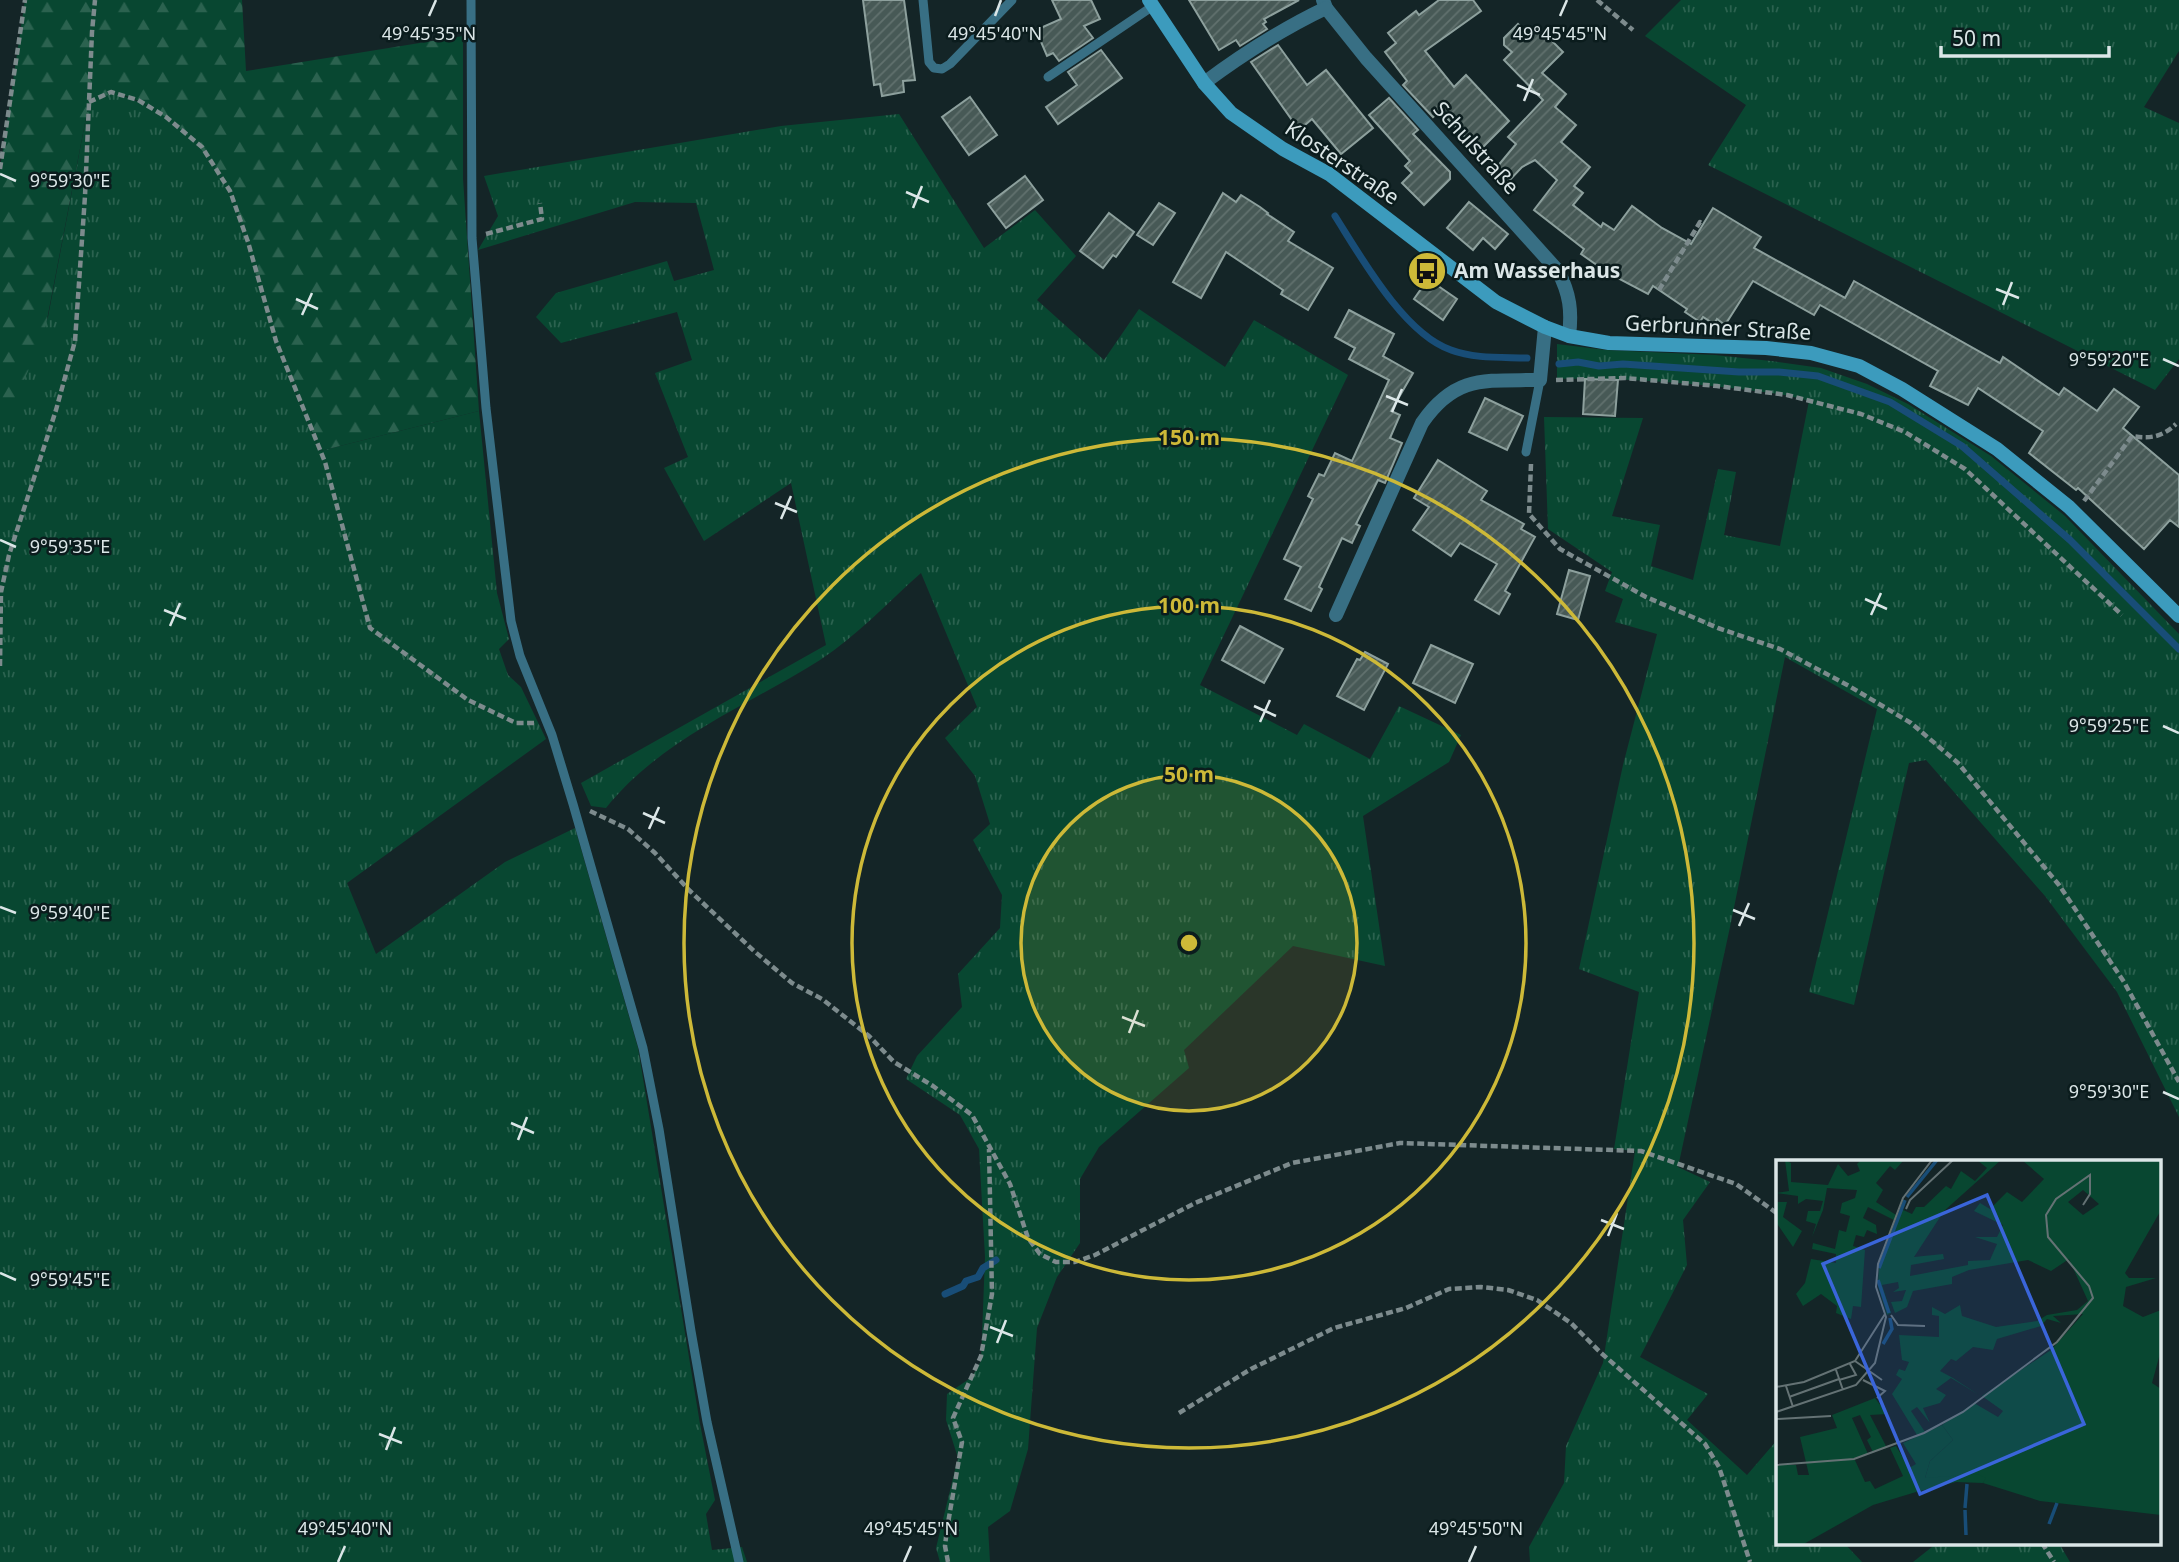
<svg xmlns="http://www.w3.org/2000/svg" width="2179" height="1562" font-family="'Noto Sans',sans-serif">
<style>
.grass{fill:url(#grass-tufts)}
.forest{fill:url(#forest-firs)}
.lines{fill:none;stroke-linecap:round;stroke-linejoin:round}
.stream{stroke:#184d77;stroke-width:7}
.building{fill:url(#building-hatch);stroke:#8da09d;stroke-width:2}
.path{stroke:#7d8b8d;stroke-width:4.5;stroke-dasharray:7 3.5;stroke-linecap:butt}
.lane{stroke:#386f84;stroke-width:9}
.street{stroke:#386f84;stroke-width:14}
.secondary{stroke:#3c9bbd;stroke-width:14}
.ticks{fill:none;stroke:#dbe6e7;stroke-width:2.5}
.ring{fill:none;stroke:#cdb938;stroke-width:3.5}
.labels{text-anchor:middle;stroke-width:5;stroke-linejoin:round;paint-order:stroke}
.street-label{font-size:21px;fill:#dbe6e7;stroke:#0b1c1d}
.poi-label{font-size:21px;font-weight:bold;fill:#dbe6e7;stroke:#0b1c1d;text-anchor:start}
.inset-river{fill:none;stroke:#184d77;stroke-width:3.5}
.inset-road{fill:none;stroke:#647274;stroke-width:2}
.view{fill:#3a65da;fill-opacity:0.15;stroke:#3a65da;stroke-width:3.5}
.inset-edge{fill:none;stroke:#dbe6e7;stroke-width:3.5}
.ticks-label{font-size:18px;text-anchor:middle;fill:#dbe6e7;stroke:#0b1c1d;stroke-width:5;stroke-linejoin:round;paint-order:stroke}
.centre{fill:#cdb938;stroke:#0b1c1d;stroke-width:3.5}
.ring-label{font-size:21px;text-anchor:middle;font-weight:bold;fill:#cdb938;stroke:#0b1c1d;stroke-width:5;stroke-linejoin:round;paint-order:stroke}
</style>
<defs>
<pattern id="grass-tufts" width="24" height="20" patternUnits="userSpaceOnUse" patternTransform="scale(1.75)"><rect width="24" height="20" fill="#084731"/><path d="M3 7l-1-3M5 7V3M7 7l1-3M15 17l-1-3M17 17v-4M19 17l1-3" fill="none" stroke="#2b624f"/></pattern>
<pattern id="forest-firs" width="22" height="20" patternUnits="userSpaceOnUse" patternTransform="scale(1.75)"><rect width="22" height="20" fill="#084731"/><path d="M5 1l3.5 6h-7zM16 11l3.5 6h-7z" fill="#2b624f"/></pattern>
<pattern id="building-hatch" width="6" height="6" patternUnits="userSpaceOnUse" patternTransform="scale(1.75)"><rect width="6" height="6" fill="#475956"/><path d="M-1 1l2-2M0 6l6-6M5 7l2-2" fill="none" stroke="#61716e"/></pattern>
</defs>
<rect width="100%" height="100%" fill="#142527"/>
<g class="grass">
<path d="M1681,0H2179V51L2144,107L2179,123V359L2155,390L1708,165L1746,105L1645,36Z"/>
<path d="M110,92C238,128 240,236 276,341C289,378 305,415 320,451L479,411L497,593L509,639L499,649L508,675L521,687L546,739L347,883L376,954L505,862L575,828L638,1048L700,1424L715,1500L706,1514L712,1550L742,1547L747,1562H0V431L48,317L89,102Z"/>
<path d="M899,114L984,248L1035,210L1076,256L1037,300L1104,360L1139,309L1225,367L1254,320L1348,375L1200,685L1297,735L1304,724L1370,759L1399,706L1461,735L1449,762L1363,816L1385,966L1293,946L1184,1050L1189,1068L1099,1147L1080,1179V1243L1057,1277L1037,1328L1028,1449L1010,1511L988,1527L990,1562H940L936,1548L958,1458L946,1420L947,1394L972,1377L981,1361L985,1257L979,1149L960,1115L906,1079L917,1056L962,1007L958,974L1000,928L1002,895L973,840L990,824L975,776L945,738L977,707L921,573C888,602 857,636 820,660C747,706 661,739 606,808L591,806L581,783L826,645L791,483L704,541L664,468L688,457L655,373L692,360L677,312L561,343L536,317L556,293L667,261L674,281L714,270L696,203L635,202L478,250L498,216L484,176L781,126Z"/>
<path d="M1557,344L1606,350L1715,355L1771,361L1821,368L1867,384L1908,404L1991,456L2065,516L2179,634V1117L2117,992L2045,896L1926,760L1909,763L1854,1005L1809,992L1877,709L1785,657L1730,927L1678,1167L1710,1182L1683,1220L1687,1265L1640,1357L1708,1394L1687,1420L1747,1475L1778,1439V1543H1844L1862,1562H1530L1529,1547L1564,1483L1566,1446L1603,1363L1635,1151L1614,1149L1639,992L1579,969L1623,765L1657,634L1615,622L1623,599L1605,591L1612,572L1548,529L1544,417L1643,418L1612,516L1660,525L1651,566L1693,580L1718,469L1736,472L1724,535L1780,546L1809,401C1787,394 1763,392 1740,389C1679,382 1618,378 1557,379Z"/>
<path d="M1937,1543H2059L2070,1562H1913Z"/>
</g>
<path class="forest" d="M25,0H242L246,71L463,36V179L479,411L320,451C305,415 290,378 276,342C244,252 244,163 153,109C127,94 116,89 89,102L44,335L0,435V169Z"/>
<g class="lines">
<g class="stream">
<path d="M1335,216C1361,257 1404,334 1451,350C1475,359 1502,357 1527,358"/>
<path d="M1559,364L1578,362L1599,366L1623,364L1739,372H1779L1818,376L1890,402L1962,446L2070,540L2179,649"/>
<path d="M945,1294L963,1286L966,1281L978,1277L983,1268L996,1260"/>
</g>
</g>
<g class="building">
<path d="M863,0H904L915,80L903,81L904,92L882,96L880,84L874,85Z"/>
<path d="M1052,0H1091L1100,19L1084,26L1093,38L1059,61L1053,53L1047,56L1036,30L1061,19Z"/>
<path d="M1189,0H1299L1264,19L1266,22L1263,24L1267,29L1240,46L1236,40L1219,50Z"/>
<path d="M1439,0H1473L1481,11L1425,51L1454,87L1466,75L1509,121L1479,151L1440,111L1433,117L1403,85L1407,81L1385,52L1396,43L1388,33L1416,11L1419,15Z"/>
<path d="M1518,24L1529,35L1538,27L1563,52L1542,73L1566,94L1555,107L1576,125L1561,142L1590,167L1574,186L1583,193L1573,205L1601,227L1603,223L1614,230L1632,206L1662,228L1691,244L1713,208L1761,237L1754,248L1845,298L1854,281L2000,363L2003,357L2059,395L2064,388L2097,411L2114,389L2139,407L2123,428L2179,475V527L2170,520L2144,549L2078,488L2076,490L2029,453L2043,431L1978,388L1968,405L1930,386L1938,371L1820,305L1814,315L1753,281L1725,325L1717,319L1714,324L1703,317L1700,322L1685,312L1687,309L1653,286L1648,294L1608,273L1581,254L1584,249L1534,210L1557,180L1535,160L1522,167L1505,185L1492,173L1516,144L1508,137L1543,100L1504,60L1512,52L1504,45V38Z"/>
<path d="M1278,45L1307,85L1326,70L1373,128L1341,154L1312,119L1299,130L1251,62Z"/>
<path d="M1101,50L1122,78L1058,124L1046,107L1077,85L1068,72Z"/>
<path d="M970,97L997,135L969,155L942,117Z"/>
<path d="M1389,98L1418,130L1413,134L1450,172V179L1424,205L1402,183L1412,173L1405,166L1410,161L1369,115Z"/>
<path d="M1025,176L1043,200L1006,228L988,204Z"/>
<path d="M1223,193L1236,202L1241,195L1260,207L1268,213L1267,214L1294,232L1288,241L1333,268L1308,310L1281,294L1283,290L1226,252L1201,298L1173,282Z"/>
<path d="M1469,202L1508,234L1495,249L1483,238L1473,250L1447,228Z"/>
<path d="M1159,203L1175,213L1153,245L1137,235Z"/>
<path d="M1109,213L1134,232L1116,257L1113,255L1103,268L1080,251Z"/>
<path d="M1428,279L1457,299L1443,320L1414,299Z"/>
<path d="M1349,310L1394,334L1383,356L1413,373L1391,411L1400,415L1390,438L1402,443L1385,483L1378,480L1356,524L1360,526L1352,543L1342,538L1319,587L1322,589L1311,611L1285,599L1301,567L1284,559L1313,499L1308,496L1319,474L1324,476L1335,453L1352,461L1389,380L1349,359L1355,348L1335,337Z"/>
<path d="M1585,379L1618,380L1615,416L1583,414Z"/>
<path d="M1485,398L1523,416L1507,450L1469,432Z"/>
<path d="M1438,460L1487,491L1481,500L1524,524L1521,529L1535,537L1505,591L1510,594L1499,614L1475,600L1497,564L1460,543L1451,556L1413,530L1429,507L1414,498Z"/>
<path d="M1569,570L1590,576L1578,620L1557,614Z"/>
<path d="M1240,626L1283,649L1264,683L1222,660Z"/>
<path d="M1431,645L1473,664L1455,703L1413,683Z"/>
<path d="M1365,652L1388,664L1364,710L1337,696L1357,659L1360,660Z"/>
</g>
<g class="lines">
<g class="path">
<path d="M1597,0L1633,30"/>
<path d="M89,102L111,92L138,100L166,117L202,147L230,191L248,242L276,341L325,462L370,628L468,700L516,723H534"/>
<path d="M0,169L25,0"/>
<path d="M486,234L542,219L540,203"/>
<path d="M1659,290L1700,222L1703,224"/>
<path d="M1556,380L1625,378L1717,386L1787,395L1861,414L1905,432L1965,469L2122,615"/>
<path d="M1531,464L1529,514L1560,549L1646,597L1718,628L1780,649L1849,686L1911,723L1958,763L2059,885L2124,982L2179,1082"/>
<path d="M2084,501L2132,436C2151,439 2162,437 2176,424"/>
<path d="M0,666L1,592L9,555L56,410L75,341L85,196L92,32L95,0"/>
<path d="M590,811L628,829L655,853L690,891L754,951L792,983L822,999L869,1036L894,1062L933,1086L972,1115L1010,1184L1028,1238L1040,1254L1056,1262H1075L1095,1255L1195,1203L1292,1163L1400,1143L1641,1151L1736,1184L1778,1214"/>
<path d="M1179,1413L1251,1369L1334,1328L1406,1308L1449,1289L1481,1287L1508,1290L1537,1300L1571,1323L1600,1352L1705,1444L1719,1467L1750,1562"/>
<path d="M2042,1543L2054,1562"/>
<path d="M948,1562L945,1546L947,1529L962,1442L953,1418L981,1356L992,1294L989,1149"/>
</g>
<g class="lane">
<path d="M471,0L472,238L486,408L511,621L520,656L552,735L573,804L643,1048L659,1129L691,1331L707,1422L739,1562"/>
<path d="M923,0L929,62L934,68L942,69L950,64L1012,0"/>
<path d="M1048,77L1153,6"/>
<path d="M1526,452L1540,380"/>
</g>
<g class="street">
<path d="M1323,0L1326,8L1366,58L1558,271C1570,294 1572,311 1569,336"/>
<path d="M1204,83C1243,54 1282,29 1326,8"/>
<path d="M1336,615L1422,423C1456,374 1486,381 1540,380L1545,327"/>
</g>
<path class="secondary" d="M1149,0L1204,83L1231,113L1283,149L1329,174L1496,302L1545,327L1569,336L1609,343L1766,348L1811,353L1859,366L1902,389L1997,449L2069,507L2179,616"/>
</g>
<path class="ticks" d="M429,16L436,0M995,16L1001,0M1560,16L1567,0M1517,85L1540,95M1524,101L1533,79M0,174L16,181M906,192L929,202M913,208L922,186M1996,289L2019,298M296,299L318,309M2003,305L2012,282M302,315L312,293M2163,359L2179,366M1386,396L1408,405M1392,412L1402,389M775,503L797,512M781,519L791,496M0,540L16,547M1865,599L1887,609M164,610L186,619M1871,615L1881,593M170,626L180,603M1254,706L1276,716M1260,722L1270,700M2163,726L2179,733M643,813L665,823M649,829L659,807M0,907L16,913M1733,910L1755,919M1739,926L1749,903M1122,1017L1145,1026M1129,1033L1138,1010M2163,1092L2179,1099M511,1123L534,1133M518,1140L527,1117M1601,1220L1624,1229M1608,1236L1617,1213M0,1273L16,1280M990,1327L1013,1336M997,1343L1006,1320M379,1434L402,1443M386,1450L395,1427M338,1562L345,1546M904,1562L911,1546M1469,1562L1476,1546"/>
<circle cx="1189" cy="943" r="168" fill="#cdb938" fill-opacity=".12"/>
<g class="ring">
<circle cx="1189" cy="943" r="168"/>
<circle cx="1189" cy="943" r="337"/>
<circle cx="1189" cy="943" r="505"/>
</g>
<defs>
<g id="bus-disc" transform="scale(2.0125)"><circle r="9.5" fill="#cdb938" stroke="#0b1c1d"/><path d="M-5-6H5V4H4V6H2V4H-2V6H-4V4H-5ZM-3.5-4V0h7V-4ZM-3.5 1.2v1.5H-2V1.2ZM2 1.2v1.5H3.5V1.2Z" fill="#111"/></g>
</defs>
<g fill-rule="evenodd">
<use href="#bus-disc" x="1427" y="271"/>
</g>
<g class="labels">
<g class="street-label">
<text transform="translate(1476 148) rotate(48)" y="7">Schulstraße</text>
<text transform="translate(1342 163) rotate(34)" y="7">Klosterstraße</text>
<text transform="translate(1718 328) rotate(3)" y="7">Gerbrunner Straße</text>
</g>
<g class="poi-label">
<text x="1454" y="278">Am Wasserhaus</text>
</g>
</g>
<g transform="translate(1776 1160)">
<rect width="385" height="385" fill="#142527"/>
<path d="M9,0L15,3V22L52,25L62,4L72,16L84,11L81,4L85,0L127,1L119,10L114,6L100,23L107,30L100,42L120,55L118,60L92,47L87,58L100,65L101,74L91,70L88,77L80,75L77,86L89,90L85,147L77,146L75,159L60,153L61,146L45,134L27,146L20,134L29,123L35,99L60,103V94L36,89L37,83L59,89L63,70L70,72L74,56L64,53L66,43L79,38L81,30L51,28L47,50L36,77L40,64L30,61L32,51H44L47,41L30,39L22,44V36L0,33L13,31ZM201,0H225L168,51L138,97L167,94L168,99L135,105L134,116L192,105V101L214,100L221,84L199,77H221L227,65L198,51L204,43L214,49L231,32L246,42L268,19L246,0H385V50L349,113L353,118H380L350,127L347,146L367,157L385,150V190L376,223L385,229V355L264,341L207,323L209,318H149L154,301L177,280L166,265L198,243L222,257L227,251L206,236L275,190L307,154L277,156L285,163L271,159L265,166L221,179L217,190L197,187L180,201L175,199L164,211L177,218L203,235L175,218L160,229L170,235L164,243L147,248L154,263L141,247L135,251L149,272L141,275L116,234L126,219L120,215L123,209L129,211L133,202L126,200L123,175L163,177V156L156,155V147L169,154L184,145L186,156L220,167L261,161L271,155L301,150L312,141L293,99L275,111L252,100L193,110L176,117V124L137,131L131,147L119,153L115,142L126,141L130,130L117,132L123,128L122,122L106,125L115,153L111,155L102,126L103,104L125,49L136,54L140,47H148L170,26L175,29L185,11L199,21L211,8ZM307,30L323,44L307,55L292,42ZM0,42H11L7,57L26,71L17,87L0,62Z" fill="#084731" fill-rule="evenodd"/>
<path d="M99,238L111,254L94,255L111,288L97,292L91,280L95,277L84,255L76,258L92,294L78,298L89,322L94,321L99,329L127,316L114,288L120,286L133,308L140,304L127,283L166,265L177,280L154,301L149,318L201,314L210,318L207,323L180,322L140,332L97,345L26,385H0V305H20L22,315H33L24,277L61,268L56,255Z" fill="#084731"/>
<path class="inset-river" d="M131,37L161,0M103,108L129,40M102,120L113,153M107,184L116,169L114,158M189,348L191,324M189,350L190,375M273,364L281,343"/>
<path class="inset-road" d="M130,49L134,40L177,0M115,155L122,165L149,166M79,201L106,220M60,210L67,230M63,220L80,215L74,204M87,220L109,231L101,238M10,226L17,247M0,227L28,222L79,201L109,154M13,237L63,219M0,252L80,225L99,203L110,157L100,127L102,104L127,38L156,0M0,259L55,256M0,305L78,299L148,273L187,252L281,182L317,138L313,126L272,77L270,55L280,39L314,15V34L307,45"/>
<path class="view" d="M211,35L308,264L144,334L47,104Z"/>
<rect width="385" height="385" class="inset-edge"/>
</g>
<g class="ticks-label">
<text x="429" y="40">49°45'35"N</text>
<text x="995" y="40">49°45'40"N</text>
<text x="1560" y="40">49°45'45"N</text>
<text x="70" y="187">9°59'30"E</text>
<text x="2109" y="366">9°59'20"E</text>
<text x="70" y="553">9°59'35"E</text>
<text x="2109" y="732">9°59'25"E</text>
<text x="70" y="919">9°59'40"E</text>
<text x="2109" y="1098">9°59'30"E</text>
<text x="70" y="1286">9°59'45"E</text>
<text x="345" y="1535">49°45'40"N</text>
<text x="911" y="1535">49°45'45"N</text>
<text x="1476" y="1535">49°45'50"N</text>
</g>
<circle cx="1189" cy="943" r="10" class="centre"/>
<g class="ring-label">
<text x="1189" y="445">150 m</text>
<text x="1189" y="613">100 m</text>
<text x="1189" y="782">50 m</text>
</g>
<path d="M1941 46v10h168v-10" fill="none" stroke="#dbe6e7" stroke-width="3.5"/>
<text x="1952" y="46" font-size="21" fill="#dbe6e7" stroke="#0b1c1d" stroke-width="5" paint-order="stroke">50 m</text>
</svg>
